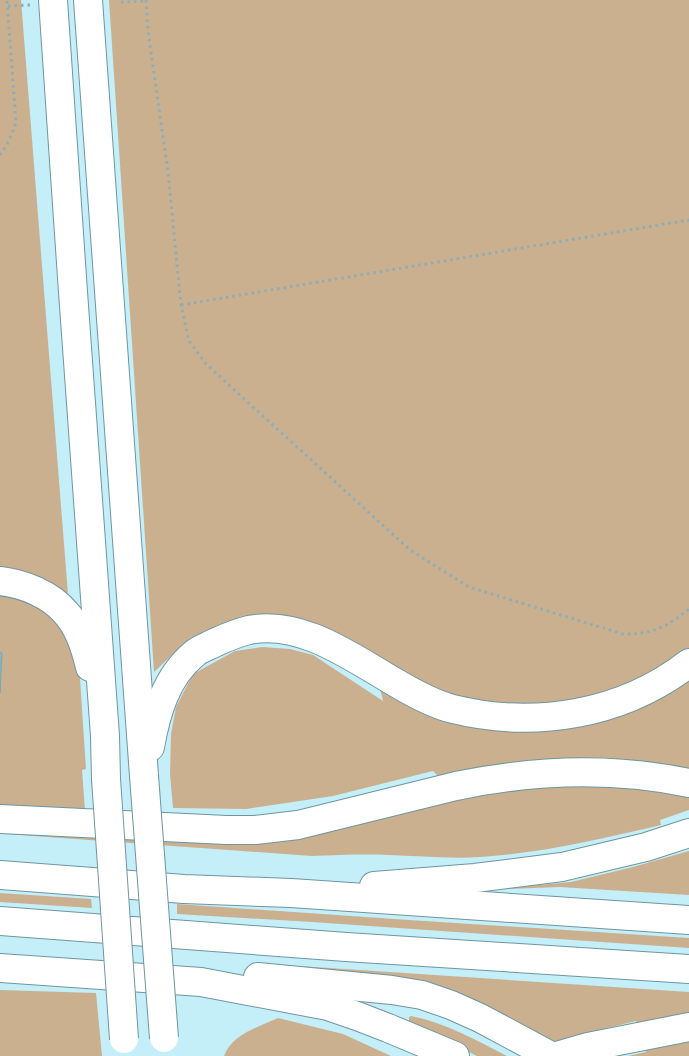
<svg xmlns="http://www.w3.org/2000/svg" width="689" height="1056" font-family="'Source Sans 3',sans-serif">
<style>
.green{fill:#cab08f}
.building{fill:#97c0ca;stroke:#7da5af}
.lines{fill:none;stroke-linecap:round;stroke-linejoin:round}
.highway-casing{stroke:#6f96a0;stroke-width:30}
.path{stroke:#8daeb6;stroke-width:3;stroke-dasharray:2.5 4;stroke-linecap:butt}
.highway{stroke:#fff;stroke-width:28}
.highway-bridge-casing{stroke:#6f96a0;stroke-width:30;stroke-linecap:butt}
.highway-bridge{stroke:#fff;stroke-width:28}
</style>
<rect width="100%" height="100%" fill="#c4eef8"/>
<g class="green">
<path d="M0,0H21L69,607L0,574Z"/>
<path d="M109,0H689V650L672,664L582,704L478,709L243,619L220,625L190,638L154,672Z"/>
<path d="M0,591L31,600L65,627L79,664L86,769L82,770L85,811L0,806Z"/>
<path d="M262,647L290,649L313,655L383,701L380,688L473,725L689,671V772L566,759L539,760L489,766L440,778L433,771L333,796L246,809L173,808L170,774L171,734L176,707L193,674L235,651Z"/>
<path d="M558,785H611L684,796L689,797V810L660,820L661,825C601,839 542,853 480,857C450,859 419,856 389,855C363,854 338,855 312,856L6,834V830L172,841L221,843L478,792Z"/>
<path d="M689,851V895L560,887L507,889L508,887L529,886L571,882L633,867Z"/>
<path d="M0,893L91,899L92,908L0,902Z"/>
<path d="M177,904L409,920L689,938V948L312,922L177,914Z"/>
<path d="M299,966L689,992V1016L638,1025L636,1021L591,1032L550,1045L407,980Z"/>
<path d="M0,990L96,993L102,1056H0Z"/>
<path d="M411,1016C446,1023 476,1040 507,1056H477L415,1025L409,1021V1017Z"/>
<path d="M278,1018L343,1034L391,1056H224C232,1034 259,1027 278,1018Z"/>
<path d="M689,1038V1056H628L646,1052L645,1047Z"/>
</g>
<path class="building" d="M0,652L2,653L0,693Z"/>
<g class="lines">
<g class="highway-casing">
<g id="highway">
<path d="M53,0L73,292L105,736L106,779"/>
<path d="M88,0L144,776"/>
<path d="M0,581C24,584 50,594 66,613C78,626 86,650 90,667"/>
<path d="M150,747C156,713 166,677 194,654C199,649 207,647 214,643C225,638 236,633 249,630C302,619 354,659 398,684C415,694 433,704 453,709C534,729 622,715 689,663"/>
<path d="M0,819L226,830H255L298,825L456,786C533,770 612,767 689,783"/>
<path d="M0,875L184,889L291,893L689,920"/>
<path d="M374,886L475,878L562,867L646,847L689,833"/>
<path d="M0,921L346,947L689,969"/>
<path d="M0,968L201,982L328,1006L357,1016L388,1028L455,1056"/>
<path d="M258,977L392,990L422,995L451,1005L480,1018L551,1056"/>
<path d="M557,1056L588,1047L689,1027"/>
</g>
</g>
<g class="path">
<path d="M146,0L148,31L168,172L181,305L189,341L206,364L410,550L469,587L623,634C652,634 666,628 689,609"/>
<path d="M121,2L146,1"/>
<path d="M8,6L30,5"/>
<path d="M0,155L8,143L16,123L7,0"/>
<path d="M181,305L689,220"/>
</g>
<use href="#highway" class="highway"/>
<g class="highway-bridge-casing">
<g id="highway-bridge">
<path d="M144,776L164,1038"/>
<path d="M106,779L124,1039"/>
</g>
</g>
<use href="#highway-bridge" class="highway-bridge"/>
</g>
</svg>
